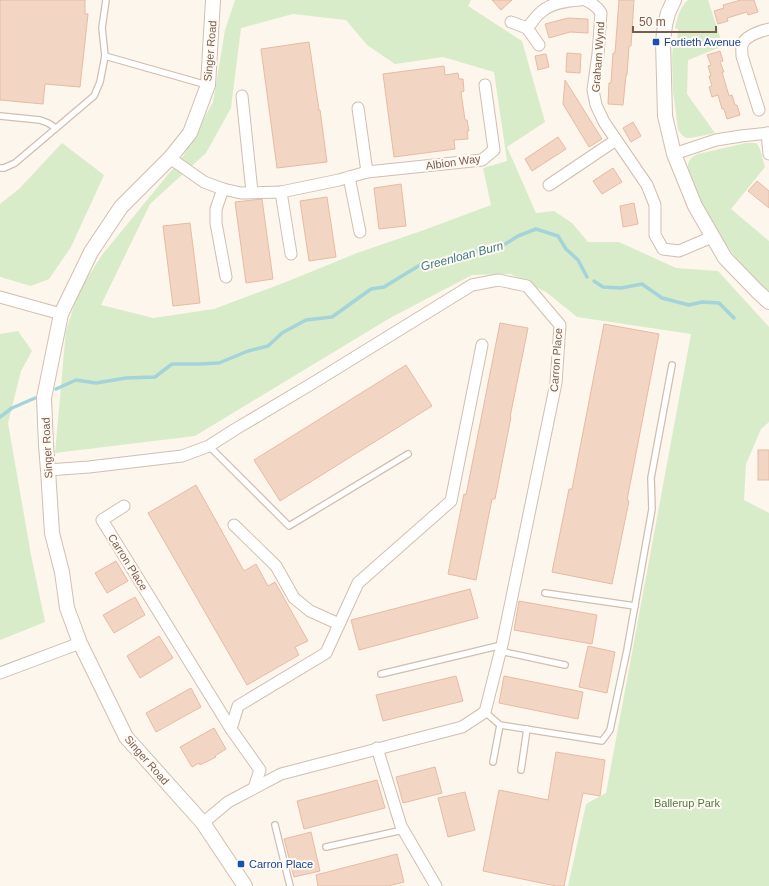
<svg xmlns="http://www.w3.org/2000/svg" width="769" height="886" font-family="Helvetica,sans-serif">
<style>
.green{fill:#d8ecc9;fill-rule:evenodd}
.lines{fill:none;stroke-linecap:round;stroke-linejoin:round}
.stream{stroke:#a5d3da;stroke-width:3.5}
.building{fill:#f3d5c3;stroke:#e6bba3}
.service-casing{stroke:#d1beb0;stroke-width:8}
.minor-casing{stroke:#d1beb0;stroke-width:13}
.tertiary-casing{stroke:#d1beb0;stroke-width:16}
.service{stroke:#fff;stroke-width:5.5}
.minor{stroke:#fff;stroke-width:11}
.tertiary{stroke:#fff;stroke-width:14}
.transit-dot{fill:#1a4fb4;stroke:#fffaf3;stroke-width:1.5}
.labels{text-anchor:middle;stroke-width:4;stroke-linejoin:round;paint-order:stroke}
.transit-label{font-size:11px;fill:#164399;stroke:#fffaf3;text-anchor:start}
.street-label{font-size:11px;fill:#7a5c4d;stroke:#fffaf3}
.park-label{font-size:11px;fill:#537a41;stroke:#fffaf3}
.water-label{font-size:12px;font-style:italic;fill:#437c86;stroke:#fffaf3}
</style>
<rect width="100%" height="100%" fill="#fdf6ec"/>
<g class="green">
<path d="M235,0H471L468,6L522,41L545,122L507,147L536,213L554,211L572,223L588,242H619L676,268L718,271L769,327V422L761,429L746,464L744,500L769,513V886H568L586,804L606,793L691,334L577,317L546,292L510,274L472,275L390,318L195,436L55,453L66,330L79,291L102,255L184,155L213,102L225,30ZM293,14L346,20L367,45L395,64L443,57L494,72L507,161L483,168L491,205L424,230L357,253L286,282L214,309L153,318L101,305L150,204L206,153L231,108L241,28Z"/>
<path d="M688,0H708L723,46L688,60L687,94L715,133L691,138H687L683,136L678,130L673,90L672,60L673,44L677,43L678,29L675,28C677,18 680,7 688,0Z"/>
<path d="M62,143L104,175L71,247L49,279L31,286L0,277V204L19,189Z"/>
<path d="M746,143H756C762,149 762,159 765,167L731,209L769,241V293C747,273 728,250 713,224C704,208 697,191 689,174C687,164 687,159 698,154Z"/>
<path d="M18,331L32,351L21,371L8,423L31,555L45,622L0,640V334Z"/>
</g>
<g class="lines">
<g class="stream">
<path d="M594,281L603,287L621,288L642,284L662,298L689,305L702,302L719,303L734,318"/>
<path d="M56,389L76,380L96,383L126,378L155,377L172,364H199L219,363L248,351L268,346L282,333L306,320L332,317L371,289L384,287L420,265L450,259L475,251L499,248L518,236L536,229L558,236L566,249L578,260L587,277"/>
<path d="M0,417L12,408L35,398"/>
</g>
</g>
<g class="building">
<path d="M0,0H85V14H88L80,87L45,84L43,104L0,100Z"/>
<path d="M492,0H512L501,10Z"/>
<path d="M619,0H634L631,46H629L627,75H626L623,105L608,104L609,83H611L613,53H615Z"/>
<path d="M741,0H754L758,12L748,15L747,12L727,18L728,21L718,24L714,11L724,8L723,5Z"/>
<path d="M568,18L588,19V33L570,32L549,38L545,24Z"/>
<path d="M309,42L319,110H320L327,162L277,168L261,49Z"/>
<path d="M720,51L723,61L720,62L724,72H722L729,96L732,95L735,105H737L740,115L727,119L724,109H722L718,95L712,97L709,87L712,86L709,76H711L708,66L711,65L707,55Z"/>
<path d="M567,53L581,54L580,73L566,72Z"/>
<path d="M546,54L549,67L538,70L535,56Z"/>
<path d="M444,66L445,75L458,73L459,79H463L464,91L461,92L465,120H467L469,131H467L468,139L454,140L455,149L394,157L383,74Z"/>
<path d="M565,80L602,139L589,147L563,104Z"/>
<path d="M633,122L641,136L631,142L623,128Z"/>
<path d="M558,137L566,149L532,171L525,159Z"/>
<path d="M613,168L622,182L602,194L593,181Z"/>
<path d="M757,181L769,191V208L748,191Z"/>
<path d="M401,184L406,226L379,229L374,188Z"/>
<path d="M327,197L336,257L309,261L300,201Z"/>
<path d="M262,199L273,279L246,283L235,202Z"/>
<path d="M634,203L638,224L623,227L620,206Z"/>
<path d="M190,223L200,303L173,306L163,226Z"/>
<path d="M500,323L528,328L510,417H511L495,499H492L476,580L448,574L464,494L466,495Z"/>
<path d="M604,324L659,334L627,500L629,501L612,584L552,572L569,489H572Z"/>
<path d="M406,365L432,406L280,501L254,460Z"/>
<rect x="758" y="450" width="11" height="30"/>
<path d="M196,485L244,571L256,564L268,586L275,582L308,641L295,647L299,655L247,685L148,513Z"/>
<path d="M116,561L128,581L107,593L95,573Z"/>
<path d="M470,589L478,618L359,650L351,620Z"/>
<path d="M135,597L145,615L114,633L103,615Z"/>
<path d="M519,601L597,615L592,644L514,630Z"/>
<path d="M159,636L173,658L140,678L127,656Z"/>
<path d="M588,646L615,652L607,693L579,687Z"/>
<path d="M456,676L463,701L383,721L376,695Z"/>
<path d="M504,676L583,692L578,719L499,703Z"/>
<path d="M191,688L201,707L156,732L146,713Z"/>
<path d="M214,728L226,749L215,756L216,757L200,765L199,763L192,767L180,747Z"/>
<path d="M556,752L605,760L600,796L583,793L564,886H556L483,871L499,790L548,800Z"/>
<path d="M435,767L442,793L403,803L396,777Z"/>
<path d="M377,780L385,808L304,829L297,801Z"/>
<path d="M465,792L475,830L448,837L438,798Z"/>
<path d="M311,832L320,871L294,877L284,839Z"/>
<path d="M397,854L404,882L388,886H318L316,875Z"/>
</g>
<g class="lines">
<g class="service-casing">
<g id="service">
<path d="M106,0L102,28L105,56L207,85"/>
<path d="M0,116L40,120L48,123L56,128"/>
<path d="M0,168H4L15,163L94,96L100,82L105,56"/>
<path d="M209,446L289,526L408,454"/>
<path d="M545,593L635,606"/>
<path d="M500,651L565,665"/>
<path d="M381,674L502,645"/>
<path d="M485,712L500,725L602,741L610,730L627,650L652,509L651,478L672,365"/>
<path d="M493,762L500,725"/>
<path d="M521,770L527,729"/>
<path d="M275,825L290,886"/>
<path d="M326,847L403,830"/>
</g>
</g>
<g class="minor-casing">
<g id="minor">
<path d="M585,0C592,3 597,6 601,13L598,54L593,90L596,105L604,122L647,185L655,205V235L663,249L679,251L712,237"/>
<path d="M511,22L527,28L539,45"/>
<path d="M527,28C532,23 535,17 540,13C550,3 566,1 580,0"/>
<path d="M242,96L252,192"/>
<path d="M358,108L367,172"/>
<path d="M759,110L742,56C742,52 741,46 743,43C747,35 761,31 769,29"/>
<path d="M767,133L769,154"/>
<path d="M674,154L716,140L741,136L769,133"/>
<path d="M170,158L204,182L223,189L241,193L281,192L339,180L367,172L482,160L494,150L485,85"/>
<path d="M349,177L360,232"/>
<path d="M549,185L616,140"/>
<path d="M223,189L216,209V223L226,277"/>
<path d="M281,192L291,254"/>
<path d="M0,297L61,314"/>
<path d="M48,470L89,467L182,456L209,446L234,430L313,383L472,285L498,280L527,286L560,325L556,383L502,645L485,712L462,727L281,774L228,802L203,823"/>
<path d="M124,506L102,520L231,729"/>
<path d="M234,525L276,566L294,598L310,611L339,624"/>
<path d="M0,673L80,643"/>
<path d="M377,748L401,826L436,886"/>
<path d="M254,788L260,770L231,729L238,706L326,653L358,583L451,501L482,345"/>
</g>
</g>
<g class="tertiary-casing">
<g id="tertiary">
<path d="M213,0L208,85L190,133L170,158L121,207L91,252L61,314L44,398L46,445L48,470L52,533L62,572L67,608L80,643L126,737L203,823L245,886"/>
<path d="M674,0L668,13L665,25L663,41L665,116L674,154L695,206L725,258L757,291L769,302"/>
</g>
</g>
<use href="#service" class="service"/>
<use href="#minor" class="minor"/>
<use href="#tertiary" class="tertiary"/>
</g>
<g class="transit-dot">
<rect x="652" y="38" width="8" height="8" rx="2"/>
<rect x="237" y="860" width="8" height="8" rx="2"/>
</g>
<g class="labels">
<g class="transit-label">
<text x="664" y="46">Fortieth Avenue</text>
<text x="249" y="868">Carron Place</text>
</g>
<g class="street-label">
<text transform="translate(210 51) rotate(-85)" y="4">Singer Road</text>
<text transform="translate(598 57) rotate(-86)" y="4">Graham Wynd</text>
<text transform="translate(453 162) rotate(-8)" y="4">Albion Way</text>
<text transform="translate(556 360) rotate(-86)" y="4">Carron Place</text>
<text transform="translate(47 448) rotate(-93)" y="4">Singer Road</text>
<text transform="translate(128 562) rotate(58)" y="4">Carron Place</text>
<text transform="translate(147 760) rotate(49)" y="4">Singer Road</text>
</g>
<g class="park-label">
<text x="687" y="807">Ballerup Park</text>
</g>
<g class="water-label">
<text transform="translate(462 256) rotate(-15)" y="4">Greenloan Burn</text>
</g>
</g>
<path d="M633 26v6h83v-6" fill="none" stroke="#7a5c4d" stroke-width="2"/>
<text x="639" y="26" font-size="12" fill="#7a5c4d" stroke="#fffaf3" stroke-width="3" paint-order="stroke">50 m</text>
</svg>
